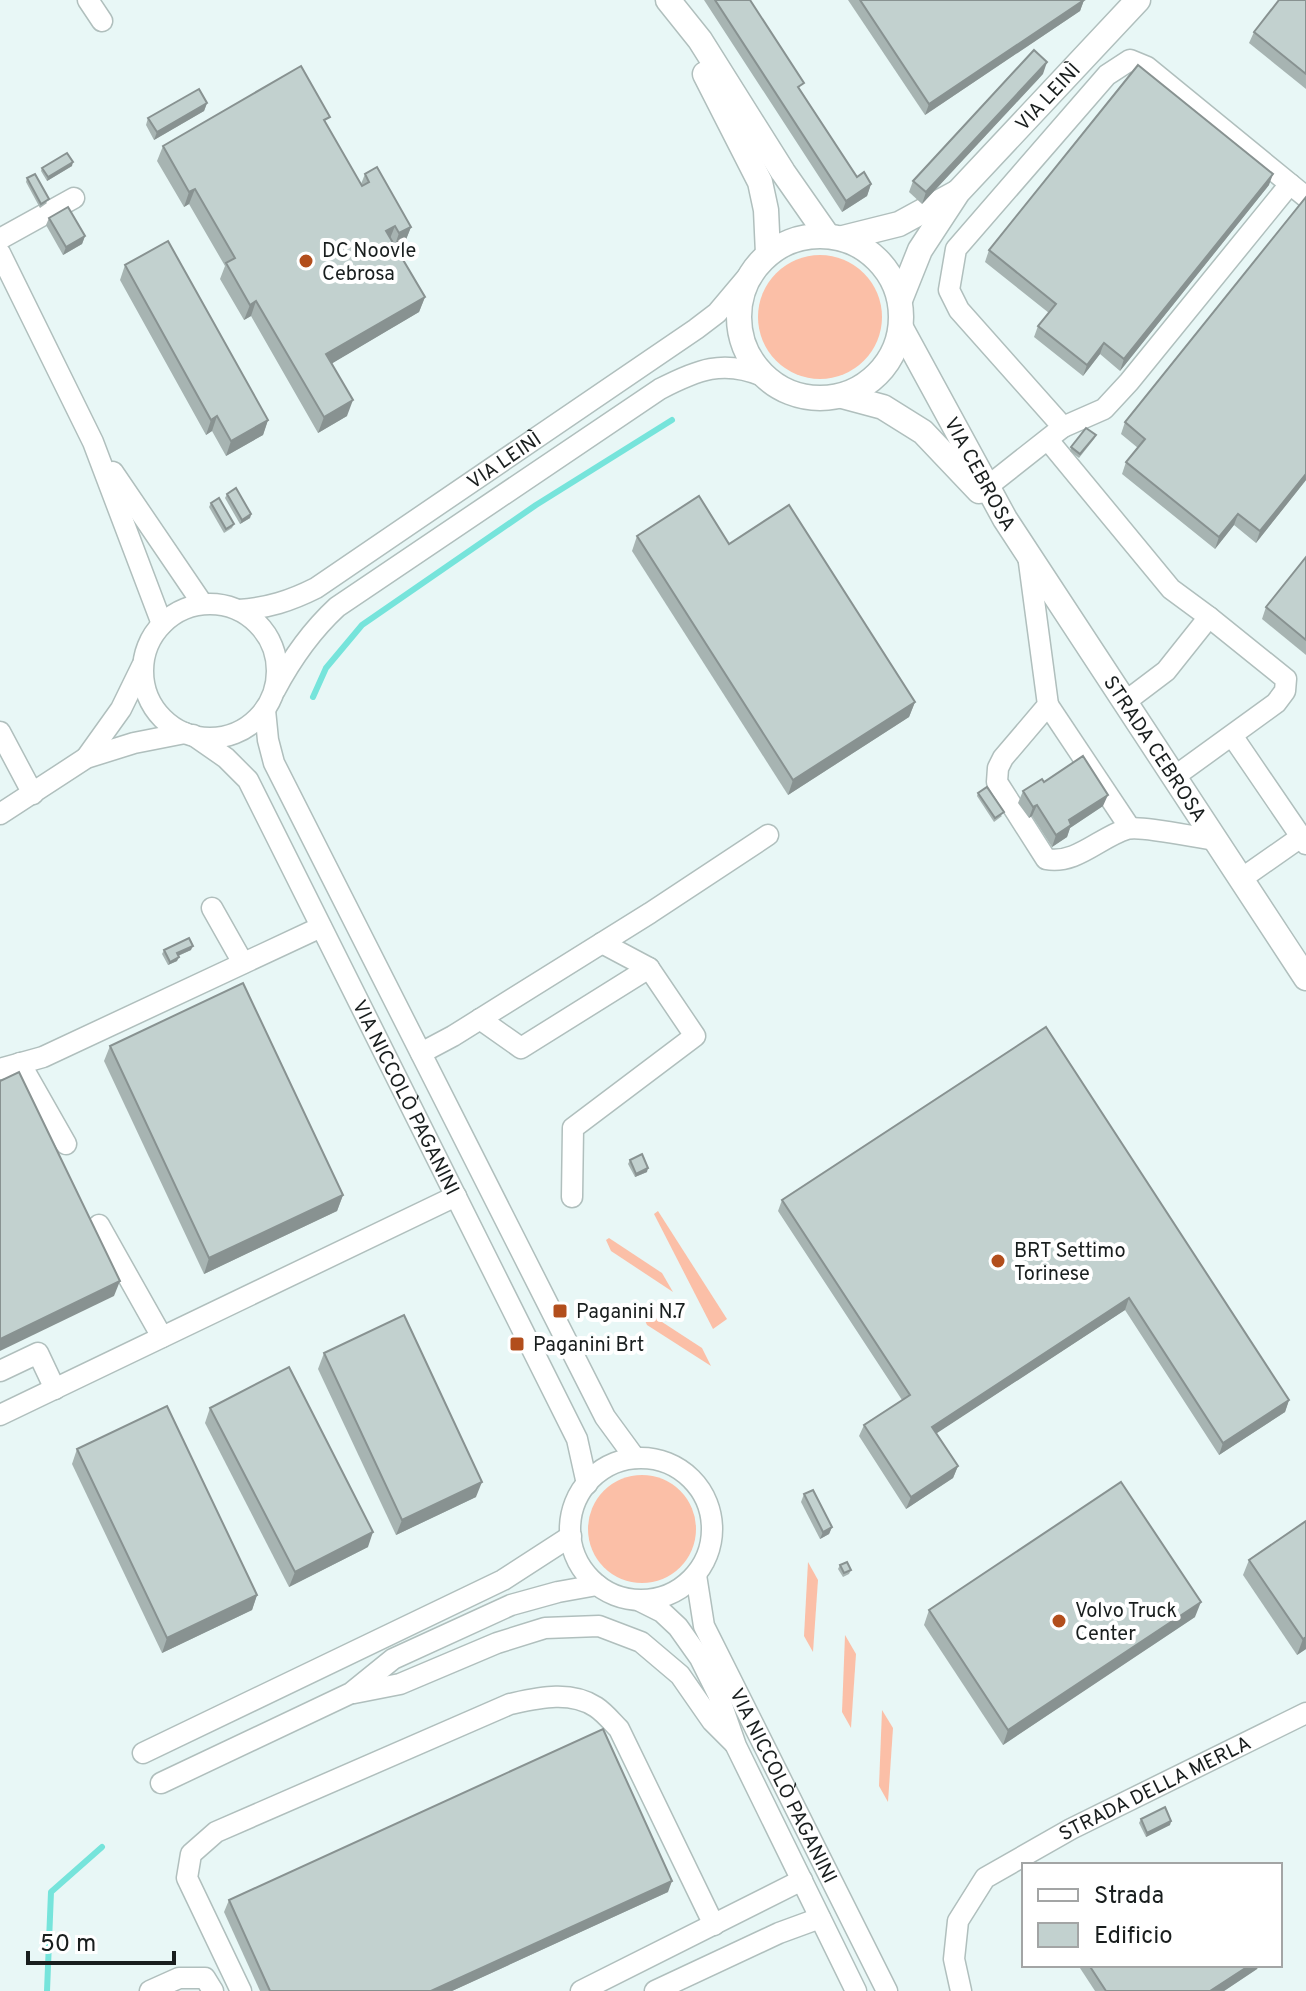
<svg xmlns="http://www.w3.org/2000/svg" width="1306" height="1991" font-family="Overpass,sans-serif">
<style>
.green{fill:#fbbfa7}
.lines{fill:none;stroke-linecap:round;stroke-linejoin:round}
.stream{stroke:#76e4db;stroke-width:6}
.minor-casing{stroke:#b0bfbd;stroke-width:23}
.major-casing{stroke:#b0bfbd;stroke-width:27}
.minor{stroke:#fff;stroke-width:20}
.major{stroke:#fff;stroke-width:24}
.wall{fill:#a7b4b2}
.shaded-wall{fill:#889291}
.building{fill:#c2d1cf;stroke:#889291;stroke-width:2}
.poi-dot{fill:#b24e1c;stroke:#fff;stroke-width:3}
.labels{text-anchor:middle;stroke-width:8;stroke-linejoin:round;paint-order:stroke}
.street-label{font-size:20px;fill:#191e1e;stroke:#fff}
.poi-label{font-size:20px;fill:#191e1e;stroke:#fff;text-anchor:start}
</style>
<rect width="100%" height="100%" fill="#e8f7f6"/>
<g class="green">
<circle cx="820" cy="317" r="62"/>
<path d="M658,1211L727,1319L713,1329L654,1214Z"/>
<path d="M609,1238L662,1273L673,1292L611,1251L606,1240Z"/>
<path d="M639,1307L702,1348L711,1366L647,1325Z"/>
<circle cx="642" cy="1529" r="54"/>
<path d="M808,1562L818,1580L813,1652L804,1636Z"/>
<path d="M845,1635L856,1654L851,1728L842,1712Z"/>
<path d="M882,1710L893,1728L888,1802L879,1786Z"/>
</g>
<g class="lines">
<g class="stream">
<path d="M313,697L326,668L362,625L536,505L672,420"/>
<path d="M47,1991L51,1892L102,1847"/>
</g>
<g class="minor-casing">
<g id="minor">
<path d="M88,0L102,21"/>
<path d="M0,239L74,198"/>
<path d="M0,253L93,442L162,624"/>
<path d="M1063,427L1104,409L1129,382L1290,184"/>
<path d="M1048,440L1171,589L1209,617L1166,671L1125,702"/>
<path d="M113,472L202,603"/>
<path d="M987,487L1063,427L959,310L949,290L956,249L1107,75L1130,60L1147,67L1306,197"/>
<path d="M1028,555L1048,705L1003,758L998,768L997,782L1046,859C1076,865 1100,837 1127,829C1141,825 1198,838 1216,840"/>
<circle cx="210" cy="671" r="67"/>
<path id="s1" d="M239,610C268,608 290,601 316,588L696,329L717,313L749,275"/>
<path d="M275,690C292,658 310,632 337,607L660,389C697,370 723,359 763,376"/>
<path d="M1048,705L1130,828"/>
<path d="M265,710L268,740L274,763L605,1417L635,1458"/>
<path d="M0,732L33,794"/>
<path id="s2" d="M193,735L226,758L248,780L577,1439L587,1484"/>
<path d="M1233,737L1306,844"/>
<path d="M86,758L121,709L142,666"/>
<path d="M1174,777L1276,703L1285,691L1286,679L1209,617"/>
<path d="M0,814L86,758L134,743L185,733"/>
<path d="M1241,879L1301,837"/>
<path d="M212,908L243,963"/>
<path d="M602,943L649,968"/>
<path d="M480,1019L521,1048L649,968L695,1036L573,1128L572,1197"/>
<path d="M421,1053L453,1036L650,913L768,835"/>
<path d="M20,1063L66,1144"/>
<path d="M0,1069L43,1057L321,927"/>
<path d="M99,1225L162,1337"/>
<path d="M0,1371L38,1353L55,1389"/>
<path d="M0,1415L456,1196"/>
<circle cx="641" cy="1529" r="71"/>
<path id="s3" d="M696,1575L704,1626L887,1991"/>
<path d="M640,1601L662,1612L678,1627L700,1658L718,1694L736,1746L856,1991"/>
<path d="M354,1693L400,1684L497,1643L545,1628L599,1626L641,1642L680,1675L712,1721L734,1743"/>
<path d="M143,1753L503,1580L571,1536"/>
<path d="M161,1783L351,1693L393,1659L511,1605L558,1592L597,1585"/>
<path d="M150,1991L179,1978H205L213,1991"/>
<path d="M241,1991L187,1878L191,1854L216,1832L510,1704C538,1698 570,1690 596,1707C605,1713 612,1722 619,1729L714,1925"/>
<path d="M581,1991L802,1880"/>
<path d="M655,1991L779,1933L820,1918"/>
<path id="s4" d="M961,1991L954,1959L958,1921L985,1878L1071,1829L1306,1713"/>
</g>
</g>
<g class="major-casing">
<g id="major">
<path d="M668,0L700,40L783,172L827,235"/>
<path d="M705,74L760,182L766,210L768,254"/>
<circle cx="820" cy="317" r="81"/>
<path d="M843,238L899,224L956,193"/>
<path id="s5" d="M900,300L920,250L958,192L1138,0"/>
<path id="s6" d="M901,328L1005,519L1306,978"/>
<path d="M842,396L883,407L923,432L979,491"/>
</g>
</g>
<use href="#minor" class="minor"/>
<use href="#major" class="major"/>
</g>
<g class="wall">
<path d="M704,0H750L801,91L857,177L871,184L867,196L842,212Z"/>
<path d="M848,0H1084L1080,11L925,115Z"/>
<path d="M1306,0V89L1249,43L1254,32Z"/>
<path d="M1043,74L922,204L909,192L913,181Z"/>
<path d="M207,103L204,111L154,140L146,125L148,118Z"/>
<path d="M327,125L361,184L365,174L411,227L405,242L396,247L425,297L419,312L332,363L347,416L318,433L251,316L244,320L220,279L225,266L189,204L184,207L157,161L163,146Z"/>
<path d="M72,166L47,181L41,171L42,168Z"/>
<path d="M27,178L47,203L40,208L26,182Z"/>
<path d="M1269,185L1120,371L1100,354L1083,376L1034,337L1038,326L1049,313L985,262L989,250Z"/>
<path d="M1306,197V480L1256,543L1234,525L1215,549L1122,474L1126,462L1138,448L1121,434L1125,422Z"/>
<path d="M49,218L85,236L82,244L63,255L46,225Z"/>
<path d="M125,265L268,420L263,435L226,456L212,431L206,435L120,280Z"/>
<path d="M1096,435L1094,439L1079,458L1070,451L1071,447Z"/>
<path d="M227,494L251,514L250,518L240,524L225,498Z"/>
<path d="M211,503L234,524L232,528L224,533L209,507Z"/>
<path d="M637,536L729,544L915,702L909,717L788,795L632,551Z"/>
<path d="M1306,557V655L1262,619L1266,607Z"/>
<path d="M1044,782L1103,806L1070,828L1067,837L1052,847L1032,816L1029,818L1018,803L1023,791Z"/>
<path d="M978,793L1002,816L994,822L977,796Z"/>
<path d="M164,950H191L178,956L177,961L168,965L162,954Z"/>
<path d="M1046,1027L1289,1400L1285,1412L1219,1455L1125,1310L936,1433L958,1466L953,1478L906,1509L859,1436L864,1425L902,1400L778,1211L782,1200Z"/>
<path d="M110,1046L343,1195L337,1211L204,1274L104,1061Z"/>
<path d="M630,1160L647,1172L635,1177L628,1164Z"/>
<path d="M324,1353L476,1497L396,1535L318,1369Z"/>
<path d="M210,1408L368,1547L289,1587L205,1423Z"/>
<path d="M77,1449L257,1595L252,1610L162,1653L72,1464Z"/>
<path d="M804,1494L832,1527L829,1534L820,1539L801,1502Z"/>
<path d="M1306,1521V1649L1297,1655L1243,1575L1249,1560Z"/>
<path d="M840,1565L851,1570L849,1574L843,1577L838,1569Z"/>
<path d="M929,1610L1195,1617L1003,1745L924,1625Z"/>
<path d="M1141,1819L1171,1821L1170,1825L1146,1837L1139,1823Z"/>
<path d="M668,1892L452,1991H260L224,1912L229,1900Z"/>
<path d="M1078,1965H1259L1257,1969L1224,1991H1095Z"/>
</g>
<g class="shaded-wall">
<path d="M1084,0L1080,11L925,115L929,104Z"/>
<path d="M1047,62L1043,74L922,204L926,192Z"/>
<path d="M207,103L204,111L154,140L157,132Z"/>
<path d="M73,162L72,166L47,181L48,177Z"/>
<path d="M1273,174L1269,185L1120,371L1124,359Z"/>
<path d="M871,184L867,196L842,212L846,201Z"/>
<path d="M195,189L189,204L184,207L189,192Z"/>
<path d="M395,226L389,241L386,231Z"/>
<path d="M411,227L405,242L394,248L399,233Z"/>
<path d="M85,236L82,244L63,255L66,247Z"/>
<path d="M425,297L419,312L321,370L326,354Z"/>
<path d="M256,301L251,316L244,320L250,305Z"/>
<path d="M1104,343L1100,354L1083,376L1087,365Z"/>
<path d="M353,400L347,416L318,433L324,417Z"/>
<path d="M217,416L212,431L206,435L211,420Z"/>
<path d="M268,420L263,435L226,456L231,441Z"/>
<path d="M1306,474V480L1256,543L1260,531Z"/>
<path d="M251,514L250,518L240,524L242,520Z"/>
<path d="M1238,514L1234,525L1215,549L1219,537Z"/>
<path d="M915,702L909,717L788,795L793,780Z"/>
<path d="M1108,795L1103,806L1070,828L1067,837L1052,847L1056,835L1069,820Z"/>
<path d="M1037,805L1032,816L1029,818L1033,807Z"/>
<path d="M193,946L191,950L175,957L177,953Z"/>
<path d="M179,957L177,961L168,965L170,962Z"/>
<path d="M648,1168L647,1172L635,1177L636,1174Z"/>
<path d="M343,1195L337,1211L204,1274L209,1258Z"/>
<path d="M120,1281L114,1296L0,1351V1339Z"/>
<path d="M1129,1298L1125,1310L928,1439L932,1427Z"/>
<path d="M1289,1400L1285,1412L1219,1455L1223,1443Z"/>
<path d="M958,1466L953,1478L906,1509L911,1497Z"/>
<path d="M482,1482L476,1497L396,1535L402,1520Z"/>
<path d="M832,1527L829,1534L820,1539L823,1532Z"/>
<path d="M373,1532L368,1547L289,1587L295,1572Z"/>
<path d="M257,1595L252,1610L162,1653L167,1638Z"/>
<path d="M1201,1602L1195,1617L1003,1745L1008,1730Z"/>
<path d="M1306,1637V1649L1297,1655L1303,1639Z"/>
<path d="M1171,1821L1170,1825L1146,1837L1147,1833Z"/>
<path d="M672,1881L668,1892L452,1991H431Z"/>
<path d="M1250,1965H1259L1257,1969L1224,1991H1210Z"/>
</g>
<g class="building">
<path d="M715,0H750L804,83L798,87L857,177L864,172L871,184L846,201Z"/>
<path d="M860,0H1084L929,104Z"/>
<path d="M1279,0H1306V74L1254,32Z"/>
<path d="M1034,50L1047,62L926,192L913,181Z"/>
<path d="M1138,65L1273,174L1124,359L1104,343L1087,365L1038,326L1056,304L989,250Z"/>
<path d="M301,66L330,117L324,120L362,186L369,182L365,174L377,167L411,227L399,233L395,226L386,231L425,297L326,354L353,400L324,417L256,301L250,305L226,263L235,258L195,189L189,192L163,146Z"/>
<path d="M199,89L207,103L157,132L148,118Z"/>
<path d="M67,153L73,162L48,177L42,168Z"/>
<path d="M35,174L49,199L41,204L27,178Z"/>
<path d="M1306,197V474L1260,531L1238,514L1219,537L1126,462L1145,439L1125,422Z"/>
<path d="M68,207L85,236L66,247L49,218Z"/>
<path d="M168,241L268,420L231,441L217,416L211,420L125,265Z"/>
<path d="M1086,428L1096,435L1080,454L1071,447Z"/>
<path d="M236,488L251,514L242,520L227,494Z"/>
<path d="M699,496L729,544L789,505L915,702L793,780L637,536Z"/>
<path d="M219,498L234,524L226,529L211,503Z"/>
<path d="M1306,557V640L1266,607Z"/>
<path d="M1083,756L1108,795L1069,820L1071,825L1056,835L1037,805L1033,807L1023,791L1042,779L1044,782Z"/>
<path d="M987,787L1004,812L995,818L978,793Z"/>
<path d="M189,938L193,946L177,953L179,957L170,962L164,950Z"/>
<path d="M243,983L343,1195L209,1258L110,1046Z"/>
<path d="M1046,1027L1289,1400L1223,1443L1129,1298L932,1427L958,1466L911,1497L864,1425L910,1395L782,1200Z"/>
<path d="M19,1072L120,1281L0,1339V1081Z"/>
<path d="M642,1154L648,1168L636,1174L630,1160Z"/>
<path d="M404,1315L482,1482L402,1520L324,1353Z"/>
<path d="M289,1367L373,1532L295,1572L210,1408Z"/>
<path d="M167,1406L257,1595L167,1638L77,1449Z"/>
<path d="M1121,1482L1201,1602L1008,1730L929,1610Z"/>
<path d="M813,1490L832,1527L823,1532L804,1494Z"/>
<path d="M1306,1521V1637L1303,1639L1249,1560Z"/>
<path d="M847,1562L851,1570L844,1573L840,1565Z"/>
<path d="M603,1729L672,1881L431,1991H270L229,1900Z"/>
<path d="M1165,1807L1171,1821L1147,1833L1141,1819Z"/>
<path d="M1089,1965H1250L1210,1991H1106Z"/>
</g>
<g class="poi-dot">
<circle cx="306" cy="261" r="8"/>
<circle cx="998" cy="1261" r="8"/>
<rect x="552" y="1303" width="16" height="16" rx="4"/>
<rect x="509" y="1336" width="16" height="16" rx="4"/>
<circle cx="1059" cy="1621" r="8"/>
</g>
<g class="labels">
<g class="street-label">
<text dy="7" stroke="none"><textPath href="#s5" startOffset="254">VIA LEINÌ</textPath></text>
<text dy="7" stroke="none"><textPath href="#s6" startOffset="166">VIA CEBROSA</textPath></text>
<text dy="7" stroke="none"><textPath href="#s1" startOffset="308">VIA LEINÌ</textPath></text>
<text dy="7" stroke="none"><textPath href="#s6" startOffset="492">STRADA CEBROSA</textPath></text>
<text dy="7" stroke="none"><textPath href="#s2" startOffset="426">VIA NICCOLÒ PAGANINI</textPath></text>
<text dy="7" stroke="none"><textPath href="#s3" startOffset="230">VIA NICCOLÒ PAGANINI</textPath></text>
<text dy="7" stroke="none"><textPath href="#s4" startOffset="314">STRADA DELLA MERLA</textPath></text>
</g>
<g class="poi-label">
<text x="322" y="257">DC Noovle<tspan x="322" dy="23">Cebrosa</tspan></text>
<text x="1014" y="1257">BRT Settimo<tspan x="1014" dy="23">Torinese</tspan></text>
<text x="576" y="1318">Paganini N.7</text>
<text x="533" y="1351">Paganini Brt</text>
<text x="1075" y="1617">Volvo Truck<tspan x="1075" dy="23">Center</tspan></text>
</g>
</g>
<rect x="1022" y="1863" width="260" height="104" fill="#ffffff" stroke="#a3a5a5" stroke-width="2"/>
<rect x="1038" y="1889" width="40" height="12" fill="#ffffff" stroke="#a3a5a5" stroke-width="2"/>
<text x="1094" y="1903" font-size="24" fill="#191e1e">Strada</text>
<rect x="1038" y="1923" width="40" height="24" fill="#c2d1cf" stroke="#a3a5a5" stroke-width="2"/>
<text x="1094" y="1943" font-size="24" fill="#191e1e">Edificio</text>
<path d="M28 1951v12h146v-12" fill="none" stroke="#191e1e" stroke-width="4"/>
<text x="40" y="1951" font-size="24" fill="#191e1e" stroke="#ffffff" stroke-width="6" paint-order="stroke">50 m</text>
</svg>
